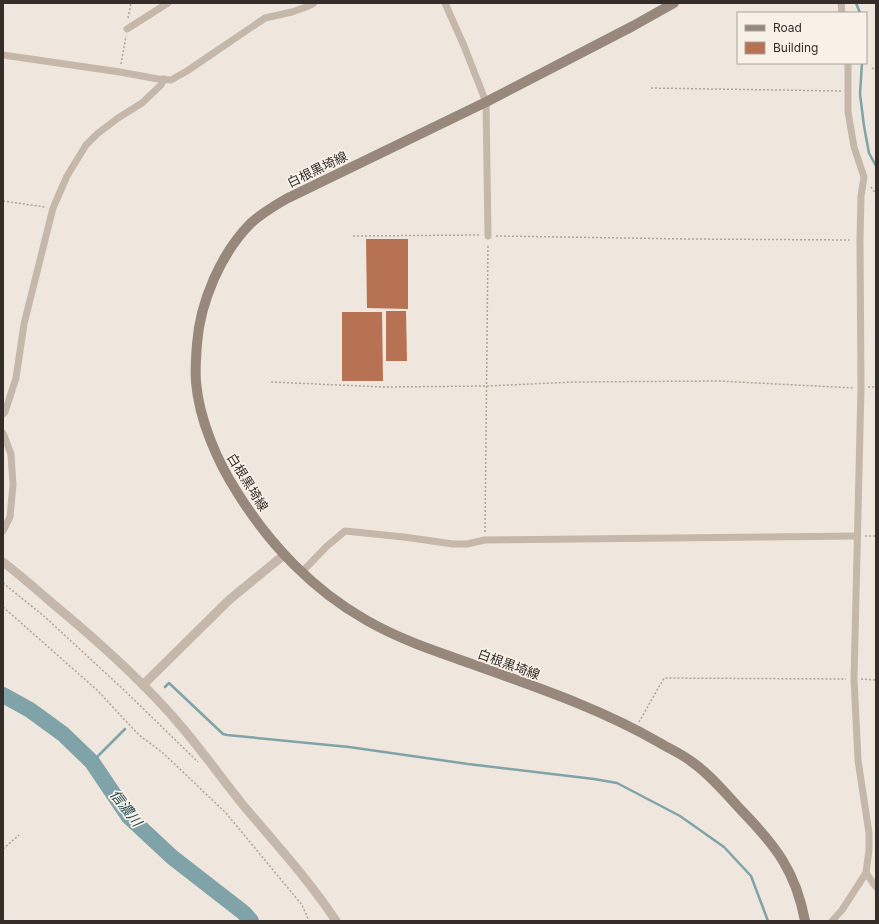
<svg xmlns="http://www.w3.org/2000/svg" width="879" height="924" font-family="Inter,'Noto Sans JP',sans-serif">
<style>
.lines{fill:none;stroke-linecap:round;stroke-linejoin:round}
.stream{stroke:#7fa3a8;stroke-width:2.5}
.river{stroke:#7fa3a8;stroke-width:16}
.building{fill:#b67253}
.path{stroke:#b1a395;stroke-width:1.5;stroke-dasharray:2 2;stroke-linecap:butt}
.minor{stroke:#c5b8aa;stroke-width:7}
.tertiary{stroke:#c5b8aa;stroke-width:9}
.secondary{stroke:#98887c;stroke-width:10}
.labels{text-anchor:middle;stroke-width:3.5;stroke-linejoin:round;paint-order:stroke}
.street-label{font-size:13px;fill:#342d29;stroke:#f7f1e8}
.water-label{font-size:14px;font-style:italic;fill:#244a50;stroke:#f7f1e8}
</style>
<rect width="100%" height="100%" fill="#efe7dd"/>
<g class="lines">
<g class="stream">
<path d="M856,3L860,13"/>
<path d="M862,63L860,94L864,126L869,153L876,166"/>
<path d="M165,687L169,683L223,734L227,735L349,747L468,764L594,779L617,783L680,816L724,847L751,876L768,921"/>
<path d="M92,762L125,729"/>
</g>
<path class="river" d="M3,695L30,710L63,734L92,762L129,817L172,857L244,913L251,921"/>
</g>
<g class="building">
<path d="M366,239H408V309L367,308Z"/>
<path d="M386,311H406L407,361H386Z"/>
<path d="M342,312H382L383,381H342Z"/>
</g>
<g class="lines">
<g class="path">
<path d="M128,18L131,3"/>
<path d="M121,64L126,36"/>
<path d="M872,68L876,70"/>
<path d="M651,88L841,91"/>
<path d="M871,187L876,194"/>
<path d="M3,201L45,207"/>
<path d="M353,236L480,235"/>
<path d="M496,236L689,239L852,240"/>
<path d="M271,382L384,387L487,386L574,382L719,381L854,388"/>
<path d="M868,387H876"/>
<path d="M485,532L488,244"/>
<path d="M865,536H876"/>
<path d="M3,583L45,617L124,690L198,762"/>
<path d="M3,607L97,690L123,718L139,735L163,753L226,813L302,905L309,921"/>
<path d="M861,679L876,680"/>
<path d="M639,722L664,678L846,679"/>
<path d="M3,849L19,835"/>
</g>
<g class="minor">
<path d="M445,3L464,46L486,102L488,236"/>
<path d="M842,13L841,3H842"/>
<path d="M127,29L168,3"/>
<path d="M3,55L120,72L158,79L171,80L187,71L265,18L292,12L306,7L314,3"/>
<path d="M3,414L5,412L16,378L24,324L53,208L67,176L86,145L97,134L118,118L142,103L161,85L164,79"/>
<path d="M3,433L11,454L13,485L10,517L3,531"/>
<path d="M302,572L326,547L345,531L404,537L453,544H467L485,540L857,536"/>
<path d="M866,873L876,887"/>
<path d="M832,921L842,910L866,873L869,850V833L858,760L854,679L861,388L860,240L861,196L864,177L854,147L848,112V63"/>
</g>
<g class="tertiary">
<path d="M3,562C20,575 36,589 52,603C98,641 143,681 181,726C203,752 222,779 243,805C275,843 309,880 336,921"/>
<path d="M143,685L229,600L284,555"/>
</g>
<path class="secondary" d="M674,3L633,26L486,102L286,199C274,206 262,213 251,223C221,253 200,302 197,344C196,357 195,369 196,382C199,419 217,461 237,492C269,544 313,590 366,620C404,642 445,654 486,669C545,690 605,711 660,743C670,749 682,754 692,762C711,775 726,794 742,811C776,846 796,872 805,921"/>
</g>
<g class="labels">
<g class="street-label">
<text transform="translate(317 169) rotate(-26)" y="5">白根黒埼線</text>
<text transform="translate(248 482) rotate(58)" y="5">白根黒埼線</text>
<text transform="translate(509 664) rotate(20)" y="5">白根黒埼線</text>
</g>
<g class="water-label">
<text transform="translate(126 808) rotate(52)" y="5">信濃川</text>
</g>
</g>
<rect width="879" height="924" fill="none" stroke="#342d29" stroke-width="8"/>
<rect x="737" y="12" width="130" height="52" fill="#f7f1e8" stroke="#a9a39c"/>
<rect x="745" y="25" width="20" height="6" fill="#98887c" stroke="#a9a39c"/>
<text x="773" y="32" font-size="12" fill="#342d29">Road</text>
<rect x="745" y="42" width="20" height="12" fill="#b67253" stroke="#a9a39c"/>
<text x="773" y="52" font-size="12" fill="#342d29">Building</text>
</svg>
